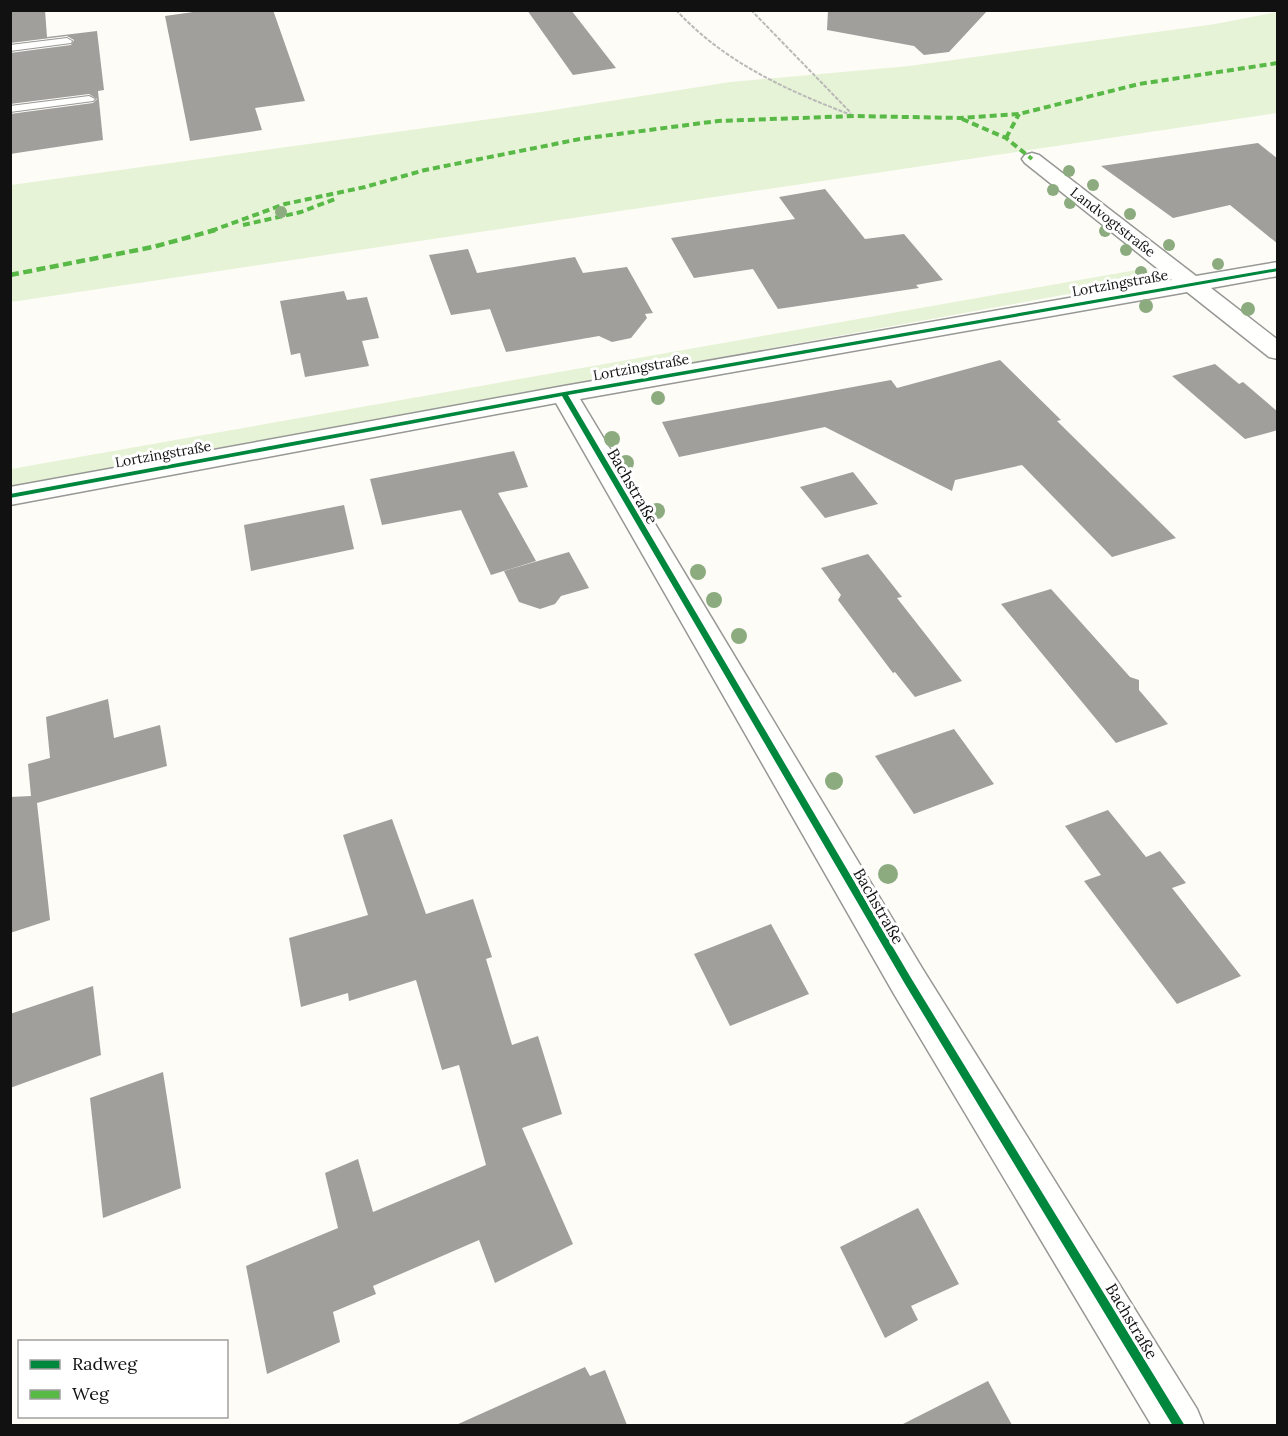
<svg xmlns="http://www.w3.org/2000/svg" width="1288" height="1436" font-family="Lora,serif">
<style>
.green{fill:#e7f3d7}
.building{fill:#a19f9c}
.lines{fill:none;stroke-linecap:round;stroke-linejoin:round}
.service-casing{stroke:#979795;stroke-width:2}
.minor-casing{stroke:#979795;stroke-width:3}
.path{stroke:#b9b9b8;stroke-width:2;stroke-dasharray:4 1.5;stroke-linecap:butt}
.service{fill:#fffffe;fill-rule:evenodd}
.minor{fill:#fffffe;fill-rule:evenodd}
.quiet-far1{stroke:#58b947;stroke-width:4;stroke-dasharray:7 4;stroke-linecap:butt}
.quiet{stroke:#58b947;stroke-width:4.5;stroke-dasharray:9 4.5;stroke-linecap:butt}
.cycleway-casing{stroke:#fff;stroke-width:3}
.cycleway{fill:#00873e;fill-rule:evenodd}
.tree{fill:#8cac80}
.labels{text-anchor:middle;stroke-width:6;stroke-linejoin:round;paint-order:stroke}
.far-street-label{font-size:14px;fill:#111;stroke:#fff}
.street-label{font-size:16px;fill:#111;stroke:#fff}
</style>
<rect width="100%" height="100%" fill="#fdfcf7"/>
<g class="green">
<path d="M1277,12V113L11,302V185L541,112L730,82L909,66L1215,24Z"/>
<path d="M1147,268L1149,276L1135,282L11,486V469Z"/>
</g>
<g class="building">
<path d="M10,10H45L47,37L97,31L104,90L98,91L103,140L10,154V114L93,103L97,99L89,94L10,104V53L71,45L74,40L67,36L10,43Z"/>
<path d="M207,10H273L305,101L255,108L262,130L190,141L165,16Z"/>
<path d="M527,10H571L616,68L573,75Z"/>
<path d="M828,10H988L949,52L924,55L914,46L827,30Z"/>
<path d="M1258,143L1278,159V244L1230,205L1173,218L1101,166Z"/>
<path d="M825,189L865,239L904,234L943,280L916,285L919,288L778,309L753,269L694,278L671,238L795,219L779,197Z"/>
<path d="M468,249L477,273L575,257L583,273L627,267L653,313L645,314L647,318L631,338L612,342L599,336L506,352L490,309L451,315L429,255Z"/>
<path d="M344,291L347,300L367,297L379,338L362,341L369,366L305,377L300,353L291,355L280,301Z"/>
<path d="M1000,360L1061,420L1057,421L1176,538L1112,557L1022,465L955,480L952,491L825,427L679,457L662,422L891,380L897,388Z"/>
<path d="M1215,364L1239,384L1243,382L1278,412V430L1245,439L1172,376Z"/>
<path d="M514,451L528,487L498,493L536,561L491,575L461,510L382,525L370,479Z"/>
<path d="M853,472L878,504L825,518L800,487Z"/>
<path d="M344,505L354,549L251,571L244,525Z"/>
<path d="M569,552L589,588L561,596L555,604L540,609L519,602L504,571Z"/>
<path d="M868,554L902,597L897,598L962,681L915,697L895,672L893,673L838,600L841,595L821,568Z"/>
<path d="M1051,589L1130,677L1139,680V690L1168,724L1116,743L1001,604Z"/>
<path d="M108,699L114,738L160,725L167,766L37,803L50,920L10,933V797L31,796L28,764L50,758L46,717Z"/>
<path d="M954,729L994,784L914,814L875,756Z"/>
<path d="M1108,810L1146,857L1160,851L1186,883L1172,888L1241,976L1177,1004L1084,881L1101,875L1065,826Z"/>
<path d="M392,819L426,914L473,899L492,957L486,959L512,1045L538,1036L562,1114L522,1128L573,1244L495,1283L479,1240L373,1286L376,1294L333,1312L340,1342L267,1374L246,1266L338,1228L325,1173L358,1159L373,1212L486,1165L459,1065L442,1070L416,980L349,1001L348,993L301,1007L289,938L368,915L343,835Z"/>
<path d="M771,924L809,994L730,1026L694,954Z"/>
<path d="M93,986L101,1055L10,1088V1014Z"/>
<path d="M163,1072L181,1188L103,1218L90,1098Z"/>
<path d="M918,1208L959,1284L911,1306L918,1320L885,1338L840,1247Z"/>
<path d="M585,1367L590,1376L605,1370L627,1425H456Z"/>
<path d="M988,1381L1012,1425H901Z"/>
</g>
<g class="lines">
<g class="service-casing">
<g id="service">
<path d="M67,38L72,41L71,43L10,51V45Z"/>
<path d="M89,96L95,99L93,101L10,112V106Z"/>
</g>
</g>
<g class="minor-casing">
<path id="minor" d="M1032,153L1039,155L1196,276L1278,262V276L1211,288L1278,340V359L1269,357L1187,292L580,399L922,968L1197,1409L1204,1426H1152L894,994L556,403L10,505V487L564,386L1172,280L1025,163L1022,159L1025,155Z"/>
</g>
<g class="path">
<path d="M676,10C725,63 788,91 854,116"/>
<path d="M751,10L851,113"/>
</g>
<use href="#service" class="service"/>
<use href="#minor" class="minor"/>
<g class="quiet-far1">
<path d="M962,119L1006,138L1032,159"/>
<path d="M1006,138L1019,114"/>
<path d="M243,225L301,212L335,199"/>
<path d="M211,231L285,204L365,187L425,170L580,139L718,121L854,116L960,118L1019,114L1139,84L1278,63"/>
</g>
<path class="quiet" d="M10,275L153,247L215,230"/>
<g class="cycleway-casing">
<path id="cycleway" d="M1278,268V271L568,395L911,978L1185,1426H1173L905,984L562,396L10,498V494L564,392Z"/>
</g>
<use href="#cycleway" class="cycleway"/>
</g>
<g class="tree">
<circle cx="1069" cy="171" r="6"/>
<circle cx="1093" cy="185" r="6"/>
<circle cx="1053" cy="190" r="6"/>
<circle cx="1070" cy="203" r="6"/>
<circle cx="281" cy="212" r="6"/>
<circle cx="1130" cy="214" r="6"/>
<circle cx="1105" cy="231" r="6"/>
<circle cx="1169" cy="245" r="6"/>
<circle cx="1126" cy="250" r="6"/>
<circle cx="1218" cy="264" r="6"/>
<circle cx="1141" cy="272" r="6"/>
<circle cx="1146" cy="306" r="7"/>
<circle cx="1248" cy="309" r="7"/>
<circle cx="658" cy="398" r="7"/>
<circle cx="612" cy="439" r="8"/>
<circle cx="626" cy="463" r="8"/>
<circle cx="657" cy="511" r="8"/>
<circle cx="698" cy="572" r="8"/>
<circle cx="714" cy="600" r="8"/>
<circle cx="739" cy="636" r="8"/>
<circle cx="834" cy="781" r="9"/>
<circle cx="888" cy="874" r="10"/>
</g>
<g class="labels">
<g class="far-street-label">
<text transform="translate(1113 222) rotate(38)" y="5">Landvogtstraße</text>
<text transform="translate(1120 283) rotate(-10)" y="5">Lortzingstraße</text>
<text transform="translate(641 367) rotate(-10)" y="5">Lortzingstraße</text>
<text transform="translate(163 454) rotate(-10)" y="5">Lortzingstraße</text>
</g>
<g class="street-label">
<text transform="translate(633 486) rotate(60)" y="6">Bachstraße</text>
<text transform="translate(879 906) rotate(60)" y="6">Bachstraße</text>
<text transform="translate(1132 1321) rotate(59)" y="6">Bachstraße</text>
</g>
</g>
<rect width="1288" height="1436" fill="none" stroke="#111111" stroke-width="24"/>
<rect x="18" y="1340" width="210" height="78" fill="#ffffff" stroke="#a0a0a0" stroke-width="1.5"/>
<rect x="30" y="1360" width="30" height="9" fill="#00873e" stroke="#a0a0a0" stroke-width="1.5"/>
<text x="72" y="1370" font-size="18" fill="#111111">Radweg</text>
<rect x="30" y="1390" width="30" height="9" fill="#58b947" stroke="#a0a0a0" stroke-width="1.5"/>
<text x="72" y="1400" font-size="18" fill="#111111">Weg</text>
</svg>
